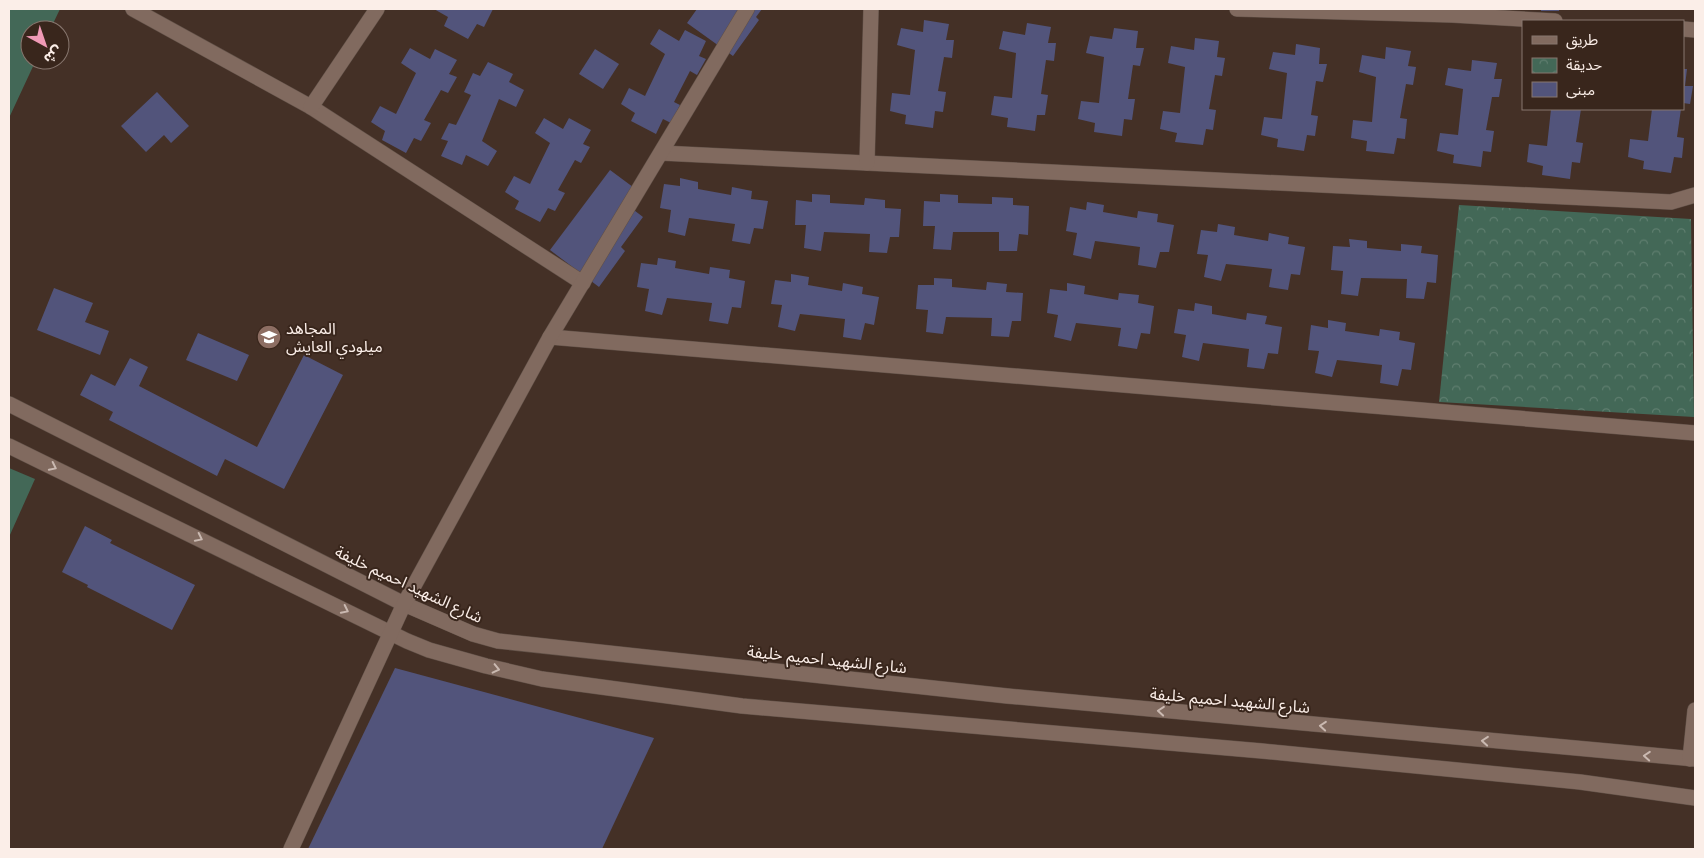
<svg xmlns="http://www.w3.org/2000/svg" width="1704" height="858" font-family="'Times New Roman','Noto Sans Arabic',serif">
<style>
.grass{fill:#436857}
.park{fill:url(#park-crowns)}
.building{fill:#52547b}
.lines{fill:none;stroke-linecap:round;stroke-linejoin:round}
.street-casing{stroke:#605047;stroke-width:16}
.street{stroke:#816a5f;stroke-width:15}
.oneway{stroke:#cab9b1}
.labels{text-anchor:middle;stroke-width:4;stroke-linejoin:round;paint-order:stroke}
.poi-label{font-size:16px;fill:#fbeee8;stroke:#39261c;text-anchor:start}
.street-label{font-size:16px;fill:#fbeee8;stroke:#39261c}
</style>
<defs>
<pattern id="park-crowns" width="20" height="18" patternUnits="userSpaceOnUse" patternTransform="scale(1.25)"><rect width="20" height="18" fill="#436857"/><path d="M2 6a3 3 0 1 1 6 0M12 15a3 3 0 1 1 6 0" fill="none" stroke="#5f7e6f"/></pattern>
</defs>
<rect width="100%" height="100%" fill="#443026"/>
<g class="grass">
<path d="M9,9H60L50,30H30V60H36L9,118Z"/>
<path d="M9,468L35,479L9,537Z"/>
</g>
<path class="park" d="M1459,205L1691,219L1694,417L1439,402Z"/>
<g class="building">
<path d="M434,9H493L484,27L477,24L468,39L444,26L448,17Z"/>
<path d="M697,9H762L756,17L759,20L733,56L687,23Z"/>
<rect x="1541" y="9" width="18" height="2"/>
<path d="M924,20L949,24L946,40H954L952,58L944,57L938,91L946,92L943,112L935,111L933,128L905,124L906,115L890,111L892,93L910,95L915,50L897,45L901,28L923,32Z"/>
<path d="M1027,23L1051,27L1048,43H1056L1054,61L1046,60L1041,94L1048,95L1045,115H1037L1035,131L1007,127L1008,118L991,115L994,96L1012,98L1016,53L999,49L1003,31L1025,35Z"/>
<path d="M1114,28L1138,31L1136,48H1144L1140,66L1133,65L1128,99H1135L1132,120L1124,119L1122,136L1094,132L1095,123L1078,119L1081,101L1099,103L1104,57L1086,53L1090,36L1112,39Z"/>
<path d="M659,29L679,41L685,30L706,41L699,56L706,59L697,75L690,71L674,102L680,105L671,123L663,119L656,134L631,121L635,113L621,104L629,88L645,96L665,54L650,44Z"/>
<path d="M1195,38L1219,41L1217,57L1225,58L1222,76L1215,75L1209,109L1216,110L1213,130L1206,129L1203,145L1175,142L1177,133L1160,129L1163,111L1180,113L1185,67L1168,63L1171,46L1194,50Z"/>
<path d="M1296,44L1320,48L1319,64H1327L1323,82L1316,81L1311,115L1318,116L1315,136L1307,135L1304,151L1277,147L1278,139L1261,135L1264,117L1282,119L1287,73L1269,69L1273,52L1295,55Z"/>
<path d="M1386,47L1411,51L1408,66L1416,67L1413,85L1406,84L1400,118L1407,119L1405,139L1397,138L1394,154L1366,151L1367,141L1351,138L1353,120L1372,122L1376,77L1359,72L1362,55L1385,59Z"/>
<path d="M410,48L430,59L435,49L457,60L449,74L457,77L448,93L441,90L424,120L431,123L421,141L414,138L406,153L382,140L385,131L371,122L380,106L396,114L416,73L401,63Z"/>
<path d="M595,49L619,64L603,89L579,74Z"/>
<path d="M1472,60L1497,63L1494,79H1502L1499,97H1492L1486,130L1494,131L1491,152L1483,151L1481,167L1453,163L1454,155L1437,151L1440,133L1458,135L1463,89L1445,85L1448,68L1471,71Z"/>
<path d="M488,62L513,74L509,82L524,90L516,107L499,99L482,141L497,151L488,166L466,155L462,165L441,156L448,141L441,139L449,123L456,125L471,95L464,92L473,73L480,76Z"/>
<path d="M1683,69H1687L1685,86H1693L1690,104L1683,103Z"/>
<path d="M157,92L189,126L171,143L164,135L146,152L121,126Z"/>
<path d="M1551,109H1581L1576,142L1583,143L1580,163L1572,162L1570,179L1542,175L1543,166L1527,162L1529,144L1547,146Z"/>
<path d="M1652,109H1681L1677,137L1684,138L1682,158L1674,157L1671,173L1643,169L1644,161L1628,157L1630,139L1648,141Z"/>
<path d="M544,118L563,129L569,118L591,130L583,144L590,147L581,163L575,160L558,190L565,193L555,211L548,208L540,222L515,209L519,201L505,192L514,176L530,184L550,143L535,133Z"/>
<path d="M610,170L637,190L626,204L643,217L621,247L625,251L599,287L550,250Z"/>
<path d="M680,178L698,182V189L731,195L732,187L752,191L751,199L768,201L763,229L754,228L750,244L732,241L735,224L689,218L685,236L668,232L671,210L660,208L664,184L680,186Z"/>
<path d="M812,194L830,195V203L864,205L865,198L885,200V208L901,209L899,237H890L887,253L869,252L870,234L824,232L821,251L804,248L806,225H795L796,200L812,202Z"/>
<path d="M940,194L958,195V203L992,204V197L1013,198V205L1029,206L1028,235L1019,234L1017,251H999V232H953L951,250L933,249L935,226H923L924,201L940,202Z"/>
<path d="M1087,202L1104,205L1103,212L1137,218L1138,211L1158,214L1157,222L1174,225L1169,252H1160L1156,268L1138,265L1140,247L1095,241L1091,259L1073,255L1077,233L1066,231L1070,207L1086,210Z"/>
<path d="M1218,224L1235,227L1234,235L1268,241L1269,233L1289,237L1288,244L1305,247L1300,275L1291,274L1288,290L1269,287L1272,269L1226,264L1221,281L1204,277L1208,255L1197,254L1201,230L1217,232Z"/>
<path d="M1349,239L1367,241V248L1401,251V244L1422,246L1421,253L1438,255L1436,283L1427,282L1424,299L1406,298L1407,279L1361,278L1358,296L1341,294L1343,271L1331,270L1333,246L1350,247Z"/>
<path d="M658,258L676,261L675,268L709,274L710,267L730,270L729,278L745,281L741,308L732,307L728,324L709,321L712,303L667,298L662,315L645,311L649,289L637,287L641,263L657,265Z"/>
<path d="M791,274L809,277L808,285L842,291L843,283L863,287L862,294L879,297L874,325L865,323L861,340L843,337L845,319L800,314L795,331L778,327L782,305L771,304L775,280L791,282Z"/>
<path d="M934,278L952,279V287L986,290L987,282L1007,284L1006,292L1023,293L1021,321H1012L1009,337L991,336L992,318L946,317L943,334L926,332L928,310L916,309L918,285H934Z"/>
<path d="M1067,283L1085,286L1084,294L1118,300L1119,293L1139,295L1138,303L1154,306L1150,334L1141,333L1137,349L1118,346L1121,328L1076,323L1071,341L1054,337L1058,315L1047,313L1050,289L1067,291Z"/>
<path d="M54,288L93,303L85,322L109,331L100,355L37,330Z"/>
<path d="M1195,303L1212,306V314L1246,320L1247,313L1267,316L1265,324L1282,327L1278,354L1268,353L1264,369L1247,367L1249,349L1203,343L1199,361L1182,357L1186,335L1174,333L1178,309L1194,311Z"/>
<path d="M1328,320L1346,323L1345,331L1379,336L1380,329L1400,332L1399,340L1415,343L1411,370L1402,369L1398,386L1380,383L1382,365L1337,360L1332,377L1315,373L1319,351L1308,350L1311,325L1328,328Z"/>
<path d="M198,333L249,355L237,381L186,360Z"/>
<path d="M304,355L343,375L284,489L225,459L217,476L109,420L113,412L80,395L91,374L115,386L130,358L148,367L139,386L257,447Z"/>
<path d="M85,526L112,540L110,543L195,585L172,630L87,587L88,585L62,572Z"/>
<path d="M395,668L654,738L602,849H308Z"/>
</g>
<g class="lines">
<g class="street-casing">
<g id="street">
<path d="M133,9L311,107L583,283"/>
<path d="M1237,9L1452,15L1555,21"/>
<path d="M1683,29L1695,30"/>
<path d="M311,107L377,9"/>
<path d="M661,153L1671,202L1695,195"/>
<path d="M867,163L871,9"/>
<path d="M550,337L1695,433"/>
<path d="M9,404L404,604L473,634L498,641L1007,696L1695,759"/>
<path d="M9,446L407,641L429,650L486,666L542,679L742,706L1262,751L1580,782L1695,798"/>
<path d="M1690,759L1695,710"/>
<path d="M291,849L404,604L550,337L747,9"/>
</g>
</g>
<use href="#street" class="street"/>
</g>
<defs><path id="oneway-chevron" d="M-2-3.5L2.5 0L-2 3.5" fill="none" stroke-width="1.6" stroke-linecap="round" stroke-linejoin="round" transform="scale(1.25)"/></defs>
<g class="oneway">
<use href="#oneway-chevron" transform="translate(53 467) rotate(26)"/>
<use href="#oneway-chevron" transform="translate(199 538) rotate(26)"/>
<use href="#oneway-chevron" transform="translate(345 610) rotate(26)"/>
<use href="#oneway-chevron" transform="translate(496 669) rotate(13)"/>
<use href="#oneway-chevron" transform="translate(1161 711) rotate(-175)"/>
<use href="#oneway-chevron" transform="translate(1323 726) rotate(-175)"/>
<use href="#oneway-chevron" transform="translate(1485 741) rotate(-175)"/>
<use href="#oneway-chevron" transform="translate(1647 756) rotate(-176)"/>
</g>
<defs>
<g id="school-disc" transform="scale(1.25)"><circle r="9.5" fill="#8d6e63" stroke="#39261c"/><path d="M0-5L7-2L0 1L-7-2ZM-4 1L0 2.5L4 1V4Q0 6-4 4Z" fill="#fff"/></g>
</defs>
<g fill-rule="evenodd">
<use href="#school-disc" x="269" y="337"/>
</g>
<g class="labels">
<g class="poi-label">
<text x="286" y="334">المجاهد<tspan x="286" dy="18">ميلودي العايش</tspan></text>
</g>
<g class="street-label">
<text transform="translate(409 584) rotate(25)" y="6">شارع الشهيد احميم خليفة</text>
<text transform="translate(827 659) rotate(6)" y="6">شارع الشهيد احميم خليفة</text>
<text transform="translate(1230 700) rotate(5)" y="6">شارع الشهيد احميم خليفة</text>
</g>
</g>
<rect width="1704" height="858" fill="none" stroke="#fbeee8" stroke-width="20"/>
<rect x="1522" y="20" width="162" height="90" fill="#39261c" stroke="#87766e"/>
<rect x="1532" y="36" width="25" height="8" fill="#816a5f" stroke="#87766e"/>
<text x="1566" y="45" font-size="15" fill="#fbeee8">طريق</text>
<rect x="1532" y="58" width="25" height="15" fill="url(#park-crowns)" stroke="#87766e"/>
<text x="1566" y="70" font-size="15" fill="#fbeee8">حديقة</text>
<rect x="1532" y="82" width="25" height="15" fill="#52547b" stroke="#87766e"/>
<text x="1566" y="95" font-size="15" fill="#fbeee8">مبنى</text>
<g transform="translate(45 45) rotate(140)"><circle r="24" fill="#39261c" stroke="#87766e"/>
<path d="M0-4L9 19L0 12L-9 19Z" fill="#f09ab6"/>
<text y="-8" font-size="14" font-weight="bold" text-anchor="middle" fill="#fbeee8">ش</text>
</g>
</svg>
